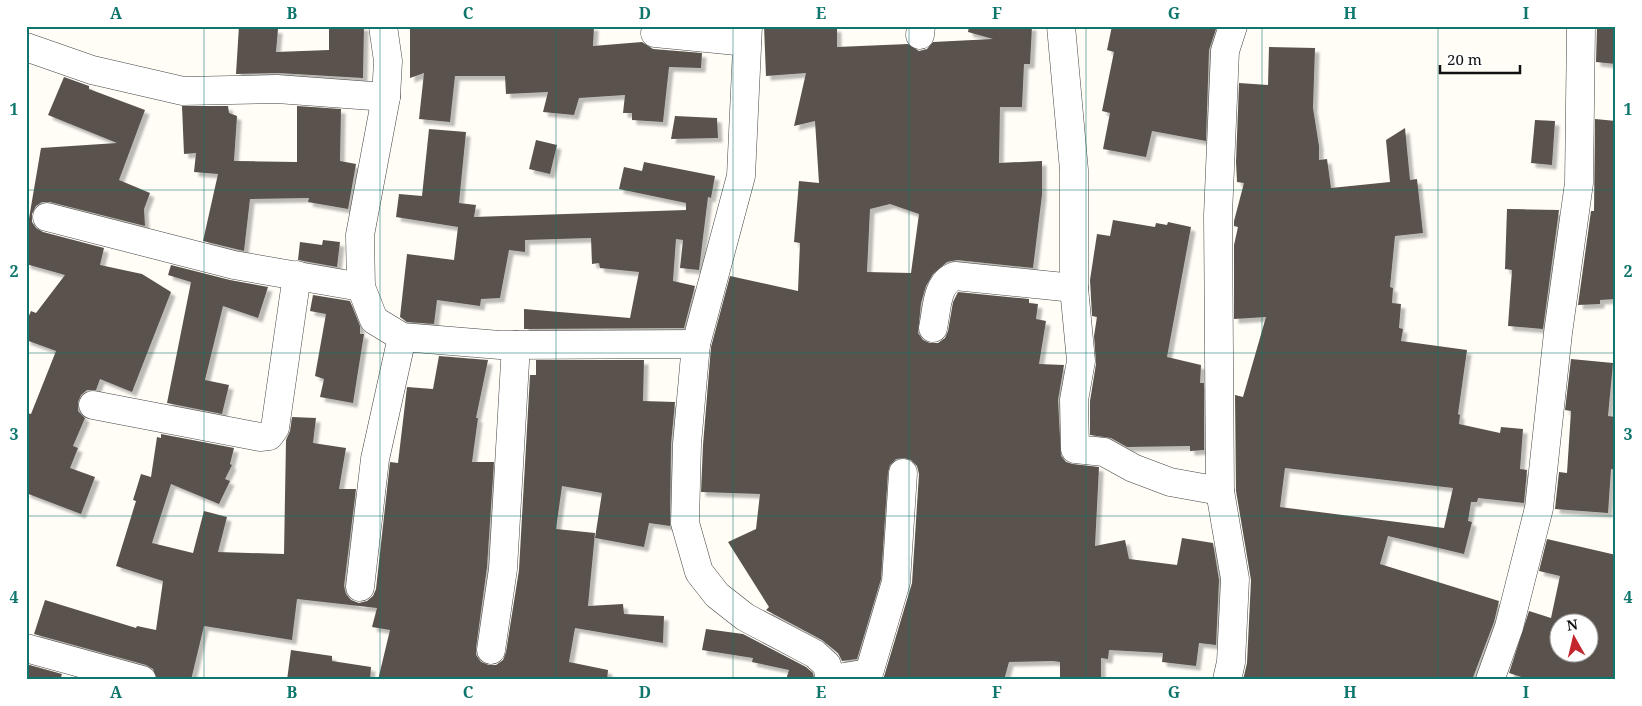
<svg xmlns="http://www.w3.org/2000/svg" width="1642" height="706" font-family="'Noto Serif',serif">
<style>
.building{fill:#5a524d;fill-rule:evenodd;filter:url(#shadow)}
.lines{fill:none;stroke-linecap:round;stroke-linejoin:round}
.street-casing{stroke:#444;stroke-width:29}
.street{stroke:#fff;stroke-width:28}
.grid{fill:none;stroke:#0f766e;stroke-width:1;stroke-opacity:0.55}
.neatline{fill:none;stroke:#0f766e;stroke-width:2}
.grid-label{font-size:16px;text-anchor:middle;font-weight:bold;fill:#0f766e}
</style>
<defs>
<filter id="shadow"><feDropShadow dx="4.5" dy="4.5" stdDeviation="1" flood-color="#0004"/></filter>
</defs>
<rect width="100%" height="100%" fill="#fffdf5"/>
<g class="building">
<path d="M239,26L278,29L276,52L329,50V26H364L363,78L278,73L236,74Z"/>
<path d="M410,26H594L593,46L642,42L653,49L702,53L701,68L669,67L663,122L632,120V113H623L625,95L579,98L574,115L543,112L548,92L506,94L505,76H455L450,122L419,119L424,73L410,78Z"/>
<path d="M764,26H827L837,28V47L908,44L919,51L927,49L933,42L993,39L968,32L969,26H1032L1030,64H1024L1022,107H1000L999,163L1042,161V195L1033,268L957,260L947,262L933,274L926,286L921,303L918,333L923,340L930,343H938L945,338L948,331L953,302L958,292L1029,299V303L1038,304L1036,319L1046,321L1039,364L1064,365L1058,400L1061,456L1066,462L1073,464L1099,467L1095,546L1125,540L1129,559L1177,565L1182,538L1213,543L1219,580L1216,645L1199,643L1196,666L1162,662L1163,653L1109,650L1108,659L1101,658V680H1060V662L1053,661L1009,662L1004,680H883L912,583L919,474L917,466L911,460L904,458L896,459L890,465L888,472L881,579L857,659L842,661L838,653L822,640L766,610L769,607L728,542L756,529L760,494L701,492L703,445L711,347L730,276L798,291L800,243L794,242L799,181L819,183L815,121L794,126L806,73L766,76ZM890,204L919,214L911,273L867,272L870,209Z"/>
<path d="M1112,26H1217L1209,50L1206,141L1152,131L1146,157L1103,149L1110,113L1102,111L1114,52L1107,50Z"/>
<path d="M1597,27L1616,28V64L1596,62Z"/>
<path d="M1269,47L1315,48L1313,108L1319,146V160L1327,159L1331,188L1390,182L1386,140L1405,128L1410,180L1417,179L1423,233L1395,236L1390,287L1393,288L1392,303L1401,304L1399,328L1403,329L1401,341L1467,350L1458,414L1460,415L1459,424L1500,433L1501,427L1523,429L1520,469L1527,470L1524,503L1478,498L1477,502H1471L1468,521L1472,522L1464,554L1388,536L1380,564L1499,601L1494,622L1472,680H1243L1247,663L1251,580L1236,491L1235,395L1243,397L1266,317L1234,319V245L1238,227L1234,226V221L1244,183L1237,182L1236,162L1239,83L1268,85ZM1285,468L1453,488L1444,528L1280,507Z"/>
<path d="M64,77L89,86V89L145,110L119,180L150,193L144,209L145,226L50,202H42L36,206L32,214V222L36,228L43,232L104,248L100,265L142,274L171,292L132,392L100,379L96,390H87L81,395L78,402V411L85,418L73,446L78,448L70,468L95,477L81,514L26,493V413L31,414L56,351L26,340V323L31,311L36,313L65,275L26,264V236L41,148L117,143L48,115Z"/>
<path d="M182,106H228L229,113L237,116L234,161L297,162V106L341,109L340,161L356,164L348,209L308,202L309,198L250,199L244,251L203,241L218,174L194,172L196,153L184,154Z"/>
<path d="M675,116L717,118L718,138L671,139Z"/>
<path d="M1595,119L1616,121V299L1600,300V304L1578,305L1591,211H1594Z"/>
<path d="M1535,120L1555,121L1552,165L1531,163Z"/>
<path d="M429,129L466,132L459,203L476,205L474,217L686,210V203L619,189L624,167L642,171L644,162L715,176L711,198L708,197L699,270L680,268L683,240L676,239L673,281L695,286L684,328L524,329V309L630,318L639,272L600,268L599,263L592,264L591,238L525,240V252L509,250L500,298L481,299L480,306L437,300L434,324L407,322L400,317L407,254L454,260L458,227L396,217L399,194L422,196Z"/>
<path d="M536,140L557,145L550,174L529,169Z"/>
<path d="M1507,209L1559,210L1543,329L1508,326L1512,270L1505,269Z"/>
<path d="M1113,220L1155,227L1156,223L1167,225L1168,222L1191,227L1167,357L1201,365L1200,383H1204V450L1190,451V446L1127,447L1111,438L1090,435V401L1096,364L1094,336L1097,317L1092,316L1090,280L1097,234L1110,236Z"/>
<path d="M323,240L340,242L337,267L298,260L300,242L322,245Z"/>
<path d="M171,265L230,280L268,287L258,318L223,306L205,380L229,385L222,414L167,403L191,282L168,275Z"/>
<path d="M313,295L350,301L360,326V334H364L353,403L320,397L324,379L315,376L326,314L310,311Z"/>
<path d="M439,356L488,360L476,418H478L472,462H494L487,567L476,648V655L481,662L489,665H496L503,660L506,652L519,570L530,375H536V360H644L643,401L675,402L671,444L670,526L649,523L644,547L595,538L602,493L562,486L556,529L595,533L588,606L623,604L624,614L664,616L663,643L575,628L569,662L608,670L607,680H378L390,630L372,627L377,608L297,599L292,640L204,626L191,680H157L153,669L146,665L34,634L45,600L136,628L137,626L156,630L163,581L116,566L136,501L133,500L141,474L151,477L157,437L161,438V434L234,448L230,464L232,465L225,479L230,481L219,504L171,484L152,543L193,553L204,511L227,517L218,552L284,554L286,440L290,431L292,417L316,418L313,443L346,448L339,489H356L344,586L346,594L351,600L359,603L367,601L373,596L376,589L390,462L398,463L407,387L433,389Z"/>
<path d="M1571,359L1613,363L1608,416L1616,417V470L1611,469L1608,513L1555,509L1559,472L1567,473L1571,411L1565,410Z"/>
<path d="M1547,539L1616,555V680H1531L1509,673L1529,611L1551,618L1560,576L1539,571ZM1560,624H1590V654H1560Z"/>
<path d="M706,629L743,634L806,667L813,673L814,680H786L789,670L752,662L753,658L702,650Z"/>
<path d="M291,650L332,656V661L371,667L370,680H287Z"/>
<path d="M26,664L62,674L60,680H26Z"/>
</g>
<g class="lines">
<g class="street-casing">
<g id="street">
<path d="M383,26L388,61L386,97L360,235L361,287L374,320L402,337L500,345L696,344"/>
<path d="M748,26L741,176L696,344L687,444L685,523L699,572L717,595L745,617L815,654L827,665L830,680"/>
<path d="M1061,26L1074,170V288L1081,361L1074,400L1075,449L1104,452L1133,468L1170,482L1220,491"/>
<path d="M655,33L747,42"/>
<path d="M920,35L921,26"/>
<path d="M26,47L92,70L183,91L277,89L386,97"/>
<path d="M47,217L234,265L361,287"/>
<path d="M933,328C937,310 936,283 955,276L1074,288"/>
<path d="M93,405L260,437L269,436L275,428L297,275"/>
<path d="M360,587L375,459L402,337"/>
<path d="M26,648L142,680"/>
<path d="M491,650L503,569L516,345"/>
<path d="M831,679L869,673L896,582L903,473"/>
<path d="M1227,680L1231,662L1235,579L1220,491L1218,215L1225,51L1233,26"/>
<path d="M1490,680L1509,627L1539,508L1558,333L1579,183L1581,26"/>
</g>
</g>
<use href="#street" class="street"/>
</g>
<path class="grid" d="M204,26V680M380,26V680M556,26V680M733,26V680M909,26V680M1086,26V680M1262,26V680M1438,26V680M26,190H1616M26,353H1616M26,516H1616"/>
<rect width="1642" height="706" fill="none" stroke="#ffffff" stroke-width="55"/>
<g transform="translate(1574 638) rotate(352)"><circle r="24" fill="#ffffff" stroke="#a0a0a0"/>
<path d="M0-4L9 19L0 12L-9 19Z" fill="#c4262e"/>
<text y="-8" font-size="14" font-weight="bold" text-anchor="middle" fill="#111111">N</text>
</g>
<path d="M1440 65v8h80v-8" fill="none" stroke="#111111" stroke-width="2.5"/>
<text x="1447" y="65" font-size="15" fill="#111111" stroke="#ffffff" stroke-width="4" paint-order="stroke">20 m</text>
<rect x="28" y="28" width="1586" height="650" class="neatline"/>
<g class="grid-label">
<text x="116" y="19">A</text>
<text x="292" y="19">B</text>
<text x="468" y="19">C</text>
<text x="645" y="19">D</text>
<text x="821" y="19">E</text>
<text x="997" y="19">F</text>
<text x="1174" y="19">G</text>
<text x="1350" y="19">H</text>
<text x="1526" y="19">I</text>
<text x="14" y="115">1</text>
<text x="1628" y="115">1</text>
<text x="14" y="277">2</text>
<text x="1628" y="277">2</text>
<text x="14" y="440">3</text>
<text x="1628" y="440">3</text>
<text x="14" y="603">4</text>
<text x="1628" y="603">4</text>
<text x="116" y="698">A</text>
<text x="292" y="698">B</text>
<text x="468" y="698">C</text>
<text x="645" y="698">D</text>
<text x="821" y="698">E</text>
<text x="997" y="698">F</text>
<text x="1174" y="698">G</text>
<text x="1350" y="698">H</text>
<text x="1526" y="698">I</text>
</g>
</svg>
